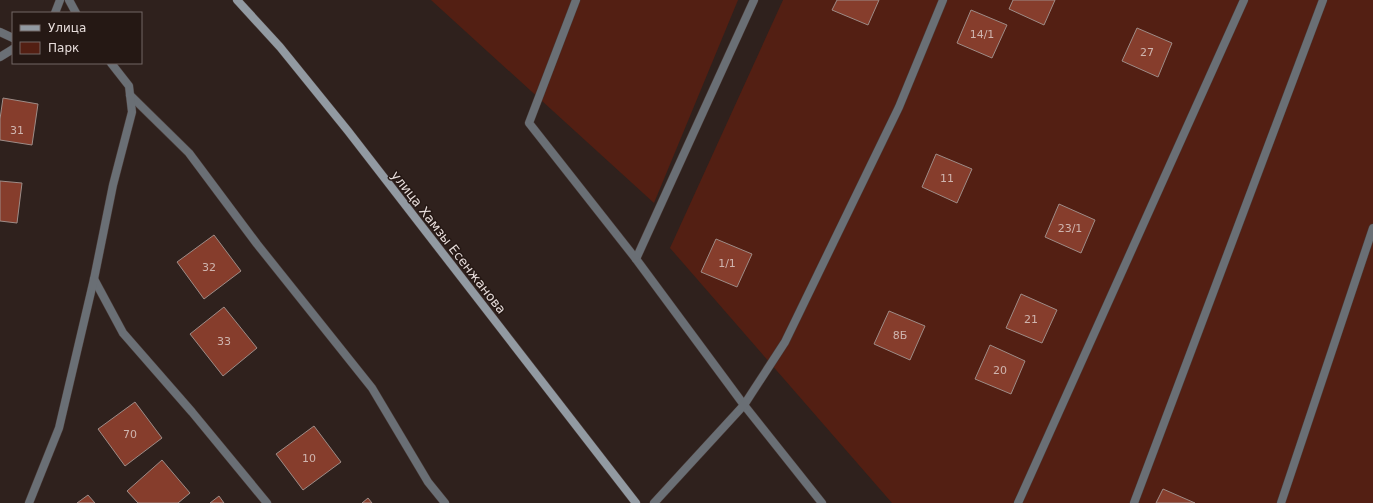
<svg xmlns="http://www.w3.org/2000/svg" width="1373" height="503" font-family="'DejaVu Sans',sans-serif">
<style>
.green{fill:#531f13}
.building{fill:#863d2c;stroke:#9e8c87}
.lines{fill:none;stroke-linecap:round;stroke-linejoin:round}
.lane-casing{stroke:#493b38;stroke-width:9}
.street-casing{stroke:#493b38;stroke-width:9}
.secondary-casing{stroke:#493b38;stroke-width:9}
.lane{stroke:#6a6f75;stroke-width:8}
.street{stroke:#6a6f75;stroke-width:8}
.secondary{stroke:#929aa2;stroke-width:8}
.labels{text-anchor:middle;stroke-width:3;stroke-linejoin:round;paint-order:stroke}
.number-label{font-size:11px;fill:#cfb5af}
.street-label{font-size:13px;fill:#e7dddb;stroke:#251814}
</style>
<rect width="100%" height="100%" fill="#2f211d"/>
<g class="green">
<path d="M431,0H738L654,203Z"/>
<path d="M783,0H1373V503H892L670,248Z"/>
</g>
<g class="building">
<path d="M837,0H879L868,25L832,10Z"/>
<path d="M1013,0H1055L1044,25L1009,9Z"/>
<path d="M971,10L1007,25L992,58L957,43Z"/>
<path d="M1137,28L1172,43L1158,77L1122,61Z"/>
<path d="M3,98L38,104L32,145L0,140V119Z"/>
<path d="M936,154L972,169L957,203L922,187Z"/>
<path d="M0,181L22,183L17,223L0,221Z"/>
<path d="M1059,204L1095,220L1081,253L1045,237Z"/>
<path d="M214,235L241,271L204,299L177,262Z"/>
<path d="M716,239L752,254L737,287L701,272Z"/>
<path d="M1021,294L1057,310L1042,343L1006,328Z"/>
<path d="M224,307L257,348L223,376L190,334Z"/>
<path d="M889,311L925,326L910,360L874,344Z"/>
<path d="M990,345L1025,361L1011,394L975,379Z"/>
<path d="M135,402L162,438L125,466L98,429Z"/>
<path d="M314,426L341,462L303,490L276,454Z"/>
<path d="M162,460L190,493L178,503H138L127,491Z"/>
<path d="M1163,489L1195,503H1156Z"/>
<path d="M88,495L95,503H77Z"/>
<path d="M219,496L224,503H210Z"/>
<path d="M368,498L372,503H362Z"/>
</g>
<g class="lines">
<g class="lane-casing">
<g id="lane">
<path d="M1134,503L1323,0"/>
<path d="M1281,503L1373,228"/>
</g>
</g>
<g class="street-casing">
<g id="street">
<path d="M69,0L76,13"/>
<path d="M576,0L529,123L636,259L744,405L822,503"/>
<path d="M55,13L60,0"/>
<path d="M0,32L13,38"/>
<path d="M0,57L13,49"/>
<path d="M130,95L189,153L257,244L372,388L428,482L445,503"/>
<path d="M636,259L754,0"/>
<path d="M94,279L123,333L192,412L267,503"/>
<path d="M29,503L59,428L94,279L113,185L132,112L129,86L111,63"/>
<path d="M654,503L744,405L785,342L899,107L943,0"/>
<path d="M1018,503L1244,0"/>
</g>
</g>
<g class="secondary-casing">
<path id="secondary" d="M237,0L280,47L348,131L636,503"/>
</g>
<use href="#lane" class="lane"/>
<use href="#street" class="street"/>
<use href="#secondary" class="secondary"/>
</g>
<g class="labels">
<g class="number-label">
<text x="982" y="38">14/1</text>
<text x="1147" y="56">27</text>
<text x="17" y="134">31</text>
<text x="947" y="182">11</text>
<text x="1070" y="232">23/1</text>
<text x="727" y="267">1/1</text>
<text x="209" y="271">32</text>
<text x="1031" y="323">21</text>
<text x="900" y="339">8Б</text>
<text x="224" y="345">33</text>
<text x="1000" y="374">20</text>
<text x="130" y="438">70</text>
<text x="309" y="462">10</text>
</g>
<g class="street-label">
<text transform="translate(449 242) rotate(52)" y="5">улица Хамзы Есенжанова</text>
</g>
</g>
<rect x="12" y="12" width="130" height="52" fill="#251814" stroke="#736764"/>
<rect x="20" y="25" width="20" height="6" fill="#929aa2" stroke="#736764"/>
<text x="48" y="32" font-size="12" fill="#e7dddb">Улица</text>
<rect x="20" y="42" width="20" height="12" fill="#531f13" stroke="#736764"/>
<text x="48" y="52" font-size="12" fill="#e7dddb">Парк</text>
</svg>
